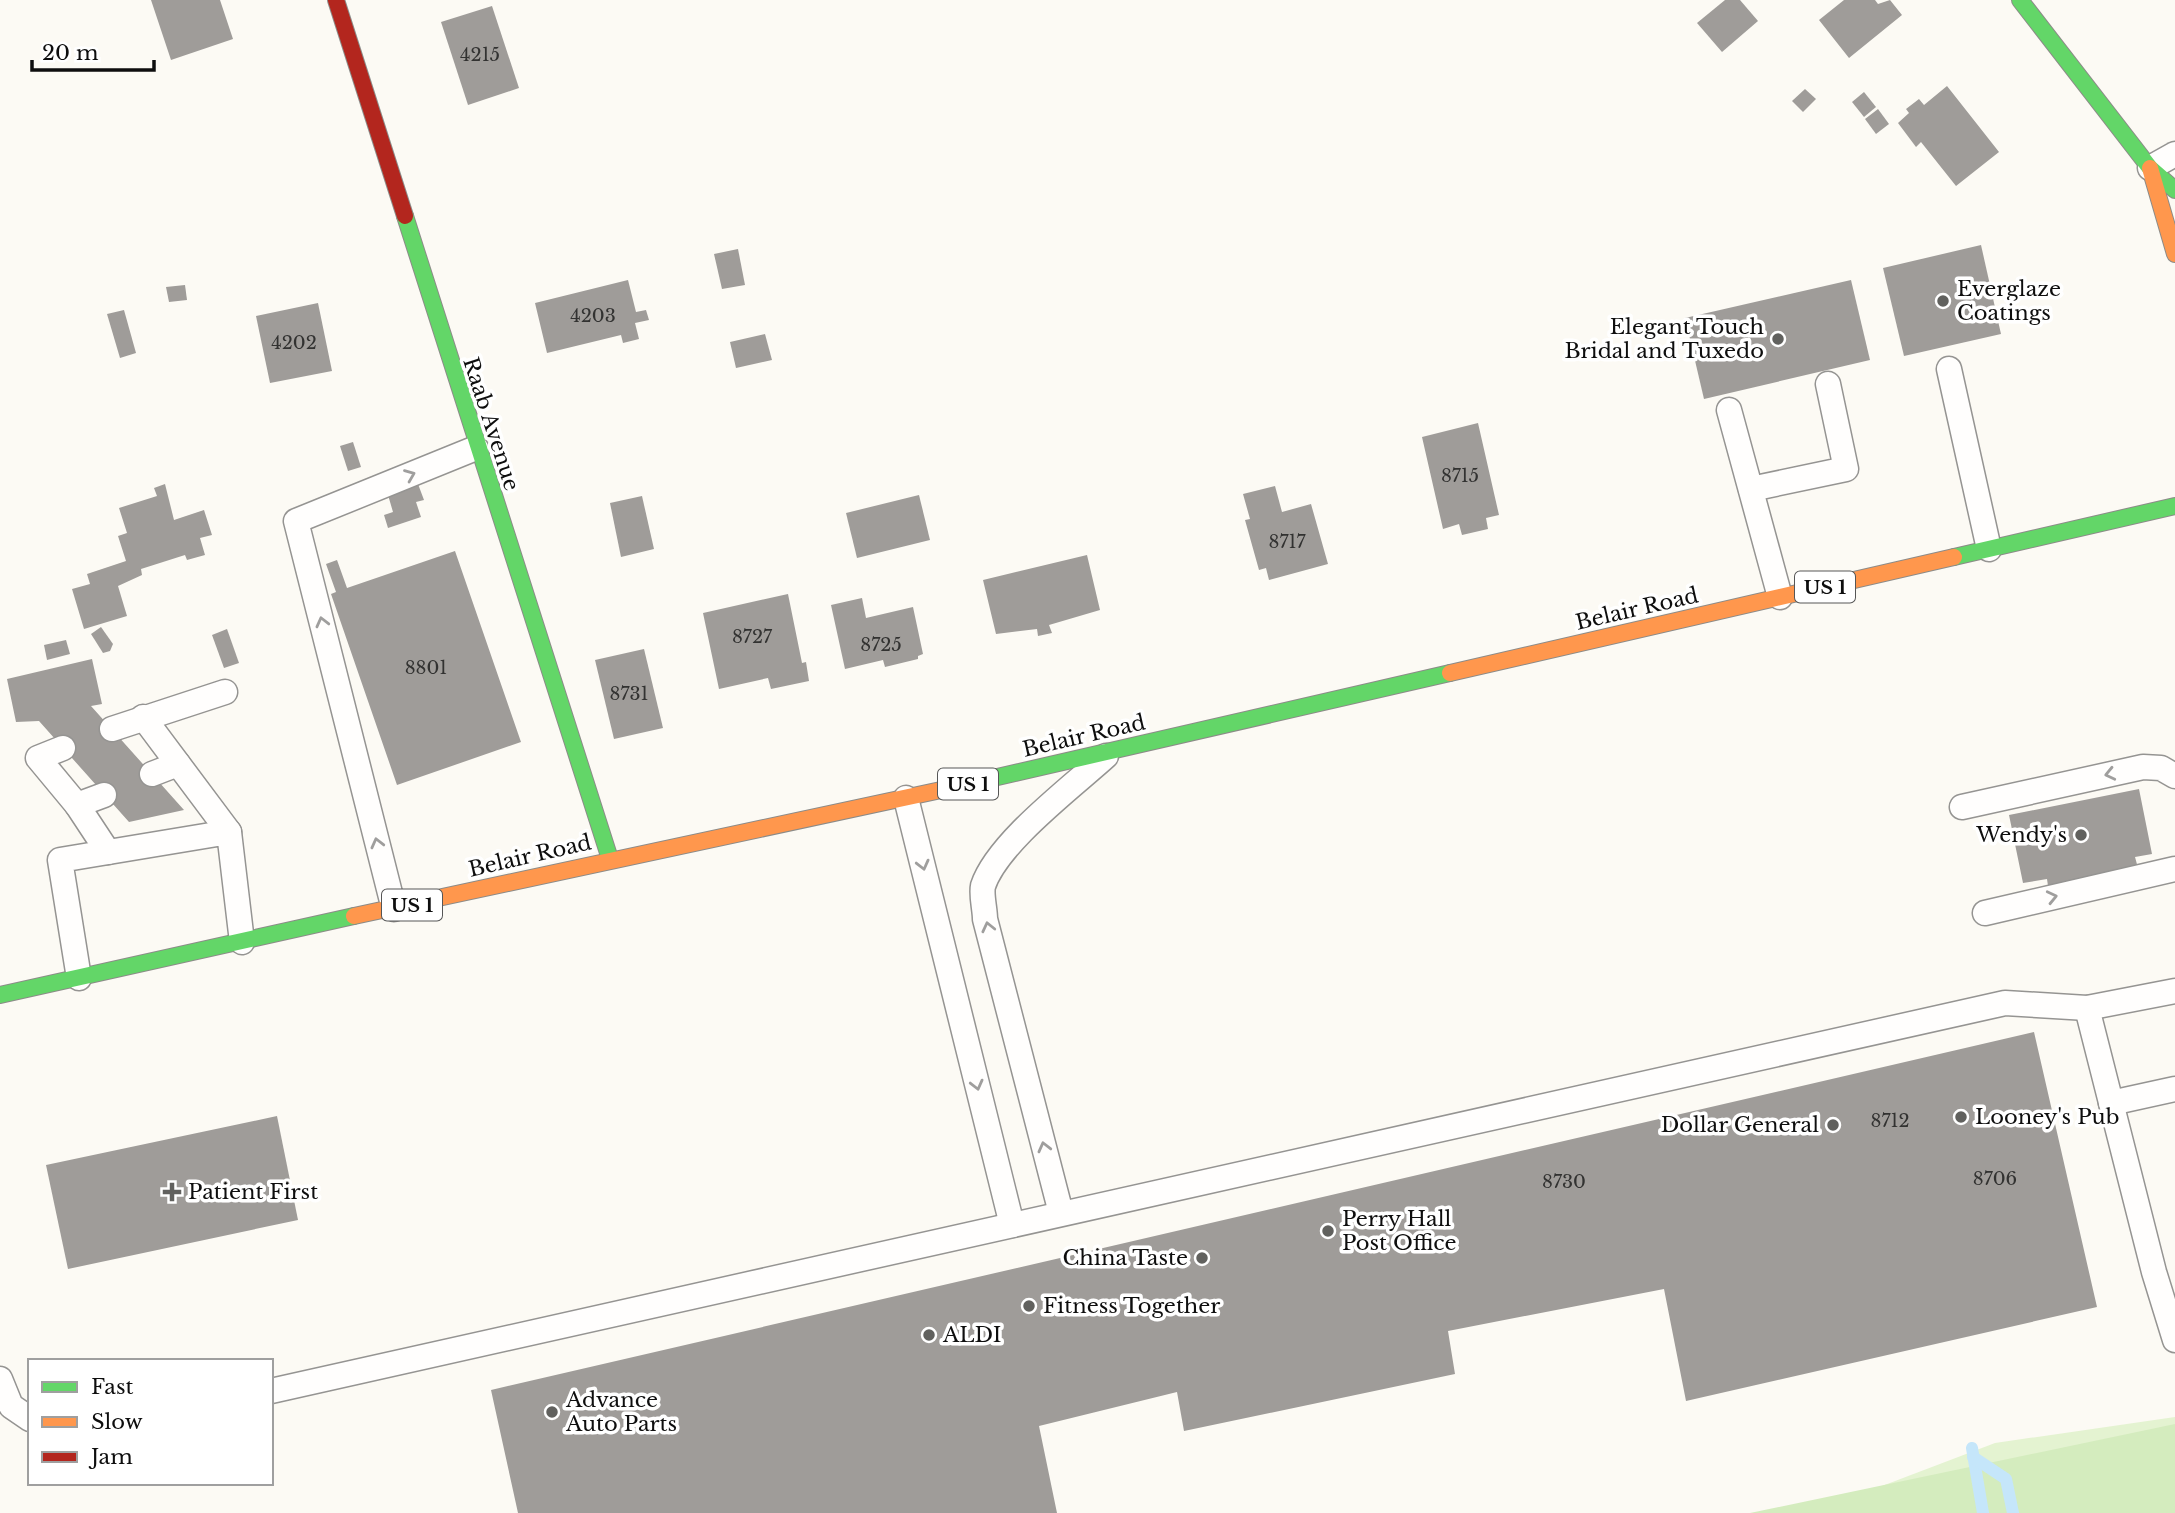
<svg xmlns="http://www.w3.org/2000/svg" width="2175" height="1513" font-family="'Libre Baskerville',serif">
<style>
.green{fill:#e4f3d1}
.forest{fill:#d4ecbe}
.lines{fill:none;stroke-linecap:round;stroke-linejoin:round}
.stream{stroke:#c5e6fa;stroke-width:12}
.building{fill:#9f9c99}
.lane-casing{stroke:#959492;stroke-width:27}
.fast-casing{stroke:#8c8b88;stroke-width:18}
.slow-casing{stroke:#8c8b88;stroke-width:18}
.jam-casing{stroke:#8c8b88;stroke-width:18}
.lane{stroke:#fffefd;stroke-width:24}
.fast{stroke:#63d668;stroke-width:16}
.slow{stroke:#ff974d;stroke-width:16}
.jam{stroke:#b3261e;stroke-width:16}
.oneway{stroke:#9f9e9d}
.poi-dot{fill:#61615e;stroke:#fff;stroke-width:2.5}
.labels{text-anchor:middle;stroke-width:7;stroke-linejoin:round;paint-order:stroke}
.number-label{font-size:18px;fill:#323231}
.shield{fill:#fff;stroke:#565656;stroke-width:2}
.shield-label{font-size:19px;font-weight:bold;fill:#0e0e0e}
.poi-label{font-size:21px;fill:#0e0e0e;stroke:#fff;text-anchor:start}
.street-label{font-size:21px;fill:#0e0e0e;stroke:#fff}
</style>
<rect width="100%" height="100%" fill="#fcfaf4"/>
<path class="green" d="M2175,1417V1513H1811L1995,1443Z"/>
<path class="forest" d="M2175,1424V1513H1750Z"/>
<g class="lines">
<g class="stream">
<path d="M1972,1448L1983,1513"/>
<path d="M1973,1457L2006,1479L2013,1513"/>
</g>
</g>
<g class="building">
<path d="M151,0H220L233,39L171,60Z"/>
<path d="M1725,0H1740L1758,21L1722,52L1697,23Z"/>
<path d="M1844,0H1875L1878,4L1890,0L1902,15L1849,58L1819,20Z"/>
<path d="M492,6L519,88L468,105L441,22Z"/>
<path d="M1947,86L1999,152L1956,186L1921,142L1916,147L1898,123L1909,113L1906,109L1919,99L1924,105Z"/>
<path d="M1805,89L1816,99L1803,112L1792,101Z"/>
<path d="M1864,92L1876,107L1864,117L1852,102Z"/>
<path d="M1878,109L1889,124L1876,134L1865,119Z"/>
<path d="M1981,245L2001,334L1904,356L1883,268Z"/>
<path d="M738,249L745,285L722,289L714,254Z"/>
<path d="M628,280L636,312L646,310L649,320L635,323L639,339L623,343L621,335L547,353L535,303Z"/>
<path d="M1851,280L1870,360L1704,399L1685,318Z"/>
<path d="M185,285L187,300L169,302L166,287Z"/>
<path d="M318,303L332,371L270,383L256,316Z"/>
<path d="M124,310L136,353L120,358L107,314Z"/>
<path d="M765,334L772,360L736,368L730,342Z"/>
<path d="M1478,423L1499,515L1486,518L1488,529L1462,535L1459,524L1443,529L1422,437Z"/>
<path d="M353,442L361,467L348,471L340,446Z"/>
<path d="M165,484L174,520L204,510L212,535L200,538L205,555L187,560L185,555L141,569L142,575L118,586L127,616L84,629L72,589L90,584L87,574L126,561L118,536L127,533L119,508L157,496L154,488Z"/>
<path d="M418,484L424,500L416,502L421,517L388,528L384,515L393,512L388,495Z"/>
<path d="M1275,486L1282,512L1311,504L1328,564L1269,580L1266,568L1259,570L1245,520L1250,519L1243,494Z"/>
<path d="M919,495L930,540L857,558L846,513Z"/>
<path d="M642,496L654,549L621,557L610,503Z"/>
<path d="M455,551L521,742L397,785L331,594L336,592L326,564L337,560L347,588Z"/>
<path d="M1087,555L1100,610L1049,625L1052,633L1038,636L1037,629L996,634L983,580Z"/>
<path d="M788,594L802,663L806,662L809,681L771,689L768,678L719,689L703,613Z"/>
<path d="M862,598L866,618L913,607L923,654L918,656V659L885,667L883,660L845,669L831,605Z"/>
<path d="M101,627L113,644L110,651L103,653L91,634Z"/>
<path d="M227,629L239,663L224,668L212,635Z"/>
<path d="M66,640L70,654L47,660L44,645Z"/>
<path d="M644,649L663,728L614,739L595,660Z"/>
<path d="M92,659L102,704L91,706L184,810L129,822L39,721L16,722L7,679Z"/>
<path d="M2139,789L2152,854L2135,857L2138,868L2048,886L2047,879L2023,883L2009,815Z"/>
<path d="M2034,1032L2097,1307L1686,1401L1664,1289L1448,1331L1455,1374L1184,1431L1177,1392L1039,1426L1057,1513H518L491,1390Z"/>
<path d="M277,1116L298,1220L68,1269L46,1165Z"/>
</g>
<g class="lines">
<g class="lane-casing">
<g id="lane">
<path d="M2150,168L2175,154"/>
<path d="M1949,369L1989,549"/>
<path d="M1729,410L1780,597"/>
<path d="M1751,489L1846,469L1828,384"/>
<path d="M143,717L229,832"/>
<path d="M112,729L225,692"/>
<path d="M63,748L38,758L77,805L108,852"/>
<path d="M152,774L178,764"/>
<path d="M906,798L1012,1225"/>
<path d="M77,805L104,795"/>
<path d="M1962,807L2143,767L2161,768L2175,776"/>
<path d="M394,909L296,521L476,448"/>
<path d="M1985,913L2175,869"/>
<path d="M79,978L60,860L229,832L242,942"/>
<path d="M2087,1008L2154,1272L2175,1340"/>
<path d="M2111,1103L2175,1089"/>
<path d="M1061,1213L985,919C985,909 981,895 983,886C997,843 1072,787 1106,756"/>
<path d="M0,1379L11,1406L30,1419"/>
<path d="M271,1391L2005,1003L2087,1008L2175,991"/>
</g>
</g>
<g class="fast-casing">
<g id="fast">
<path d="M2020,0L2150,168L2175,190"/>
<path d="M405,216L610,859"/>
<path d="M1954,557L2175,506"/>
<path d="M941,790L1450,673"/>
<path d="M0,995L354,916"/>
</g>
</g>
<g class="slow-casing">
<g id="slow">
<path d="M2150,168L2175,254"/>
<path d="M1450,673L1954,557"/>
<path d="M354,916L941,790"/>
</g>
</g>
<g class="jam-casing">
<path id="jam" d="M336,0L405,216"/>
</g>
<use href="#lane" class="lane"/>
<use href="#fast" class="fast"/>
<use href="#slow" class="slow"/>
<use href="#jam" class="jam"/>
</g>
<defs><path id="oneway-chevron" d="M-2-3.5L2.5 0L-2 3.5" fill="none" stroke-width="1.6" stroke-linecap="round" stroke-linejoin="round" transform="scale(1.75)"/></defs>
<g class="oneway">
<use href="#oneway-chevron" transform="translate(410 475) rotate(-22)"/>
<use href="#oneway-chevron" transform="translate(322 622) rotate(-104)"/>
<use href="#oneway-chevron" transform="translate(2110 774) rotate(167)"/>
<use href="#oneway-chevron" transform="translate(377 843) rotate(-104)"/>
<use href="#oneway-chevron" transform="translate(923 865) rotate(76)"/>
<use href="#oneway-chevron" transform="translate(2052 897) rotate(-13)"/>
<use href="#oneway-chevron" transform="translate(988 927) rotate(-103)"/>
<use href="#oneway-chevron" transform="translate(977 1085) rotate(76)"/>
<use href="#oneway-chevron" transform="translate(1044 1147) rotate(-104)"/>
</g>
<g class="poi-dot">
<circle cx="1943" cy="301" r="7"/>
<circle cx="1778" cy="339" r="7"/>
<circle cx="2081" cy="835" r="7"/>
<circle cx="1961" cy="1117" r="7"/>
<circle cx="1833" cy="1125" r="7"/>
<path d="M168.5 1181.5h7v7h7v7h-7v7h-7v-7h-7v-7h7z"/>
<circle cx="1328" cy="1231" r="7"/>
<circle cx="1202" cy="1258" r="7"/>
<circle cx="1029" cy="1306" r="7"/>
<circle cx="929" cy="1335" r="7"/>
<circle cx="552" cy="1412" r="7"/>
</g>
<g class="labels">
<g class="number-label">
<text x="480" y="61">4215</text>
<text x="593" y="322">4203</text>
<text x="294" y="349">4202</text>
<text x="1460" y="482">8715</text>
<text x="1287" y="548">8717</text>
<text x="752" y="643">8727</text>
<text x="881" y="651">8725</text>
<text x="426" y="674">8801</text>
<text x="629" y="700">8731</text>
<text x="1890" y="1127">8712</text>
<text x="1995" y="1185">8706</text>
<text x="1564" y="1188">8730</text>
</g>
<g class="shield">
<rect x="1795" y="571.5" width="60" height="31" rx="5"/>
<rect x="938" y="768.5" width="60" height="31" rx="5"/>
<rect x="382" y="889.5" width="60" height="31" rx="5"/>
</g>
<g class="shield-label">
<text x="1825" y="594">US 1</text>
<text x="968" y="791">US 1</text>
<text x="412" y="912">US 1</text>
</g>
<g class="poi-label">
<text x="1957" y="296">Everglaze<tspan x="1957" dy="24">Coatings</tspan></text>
<text x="1764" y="334" text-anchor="end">Elegant Touch<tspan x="1764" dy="24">Bridal and Tuxedo</tspan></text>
<text x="2067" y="842" text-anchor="end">Wendy's</text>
<text x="1975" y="1124">Looney's Pub</text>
<text x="1819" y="1132" text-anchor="end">Dollar General</text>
<text x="188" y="1199">Patient First</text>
<text x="1342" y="1226">Perry Hall<tspan x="1342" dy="24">Post Office</tspan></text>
<text x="1188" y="1265" text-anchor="end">China Taste</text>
<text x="1043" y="1313">Fitness Together</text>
<text x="943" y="1342">ALDI</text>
<text x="566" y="1407">Advance<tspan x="566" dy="24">Auto Parts</tspan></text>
</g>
<g class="street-label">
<text transform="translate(491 424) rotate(72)" y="7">Raab Avenue</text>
<text transform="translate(1637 609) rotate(-13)" y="7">Belair Road</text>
<text transform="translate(1084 736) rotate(-13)" y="7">Belair Road</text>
<text transform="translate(530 856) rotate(-13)" y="7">Belair Road</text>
</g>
</g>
<rect x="28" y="1359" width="245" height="126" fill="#ffffff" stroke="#9f9f9f" stroke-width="2"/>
<rect x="42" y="1382" width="35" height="10" fill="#63d668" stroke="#9f9f9f" stroke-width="2"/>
<text x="91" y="1394" font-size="21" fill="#0e0e0e">Fast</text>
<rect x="42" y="1417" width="35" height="10" fill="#ff974d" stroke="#9f9f9f" stroke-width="2"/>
<text x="91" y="1429" font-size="21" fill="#0e0e0e">Slow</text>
<rect x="42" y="1452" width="35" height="10" fill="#b3261e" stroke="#9f9f9f" stroke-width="2"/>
<text x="91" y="1464" font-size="21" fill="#0e0e0e">Jam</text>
<path d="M32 60v10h122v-10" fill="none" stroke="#0e0e0e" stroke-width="3.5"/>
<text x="42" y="60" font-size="21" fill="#0e0e0e" stroke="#ffffff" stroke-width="5" paint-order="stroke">20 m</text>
</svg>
